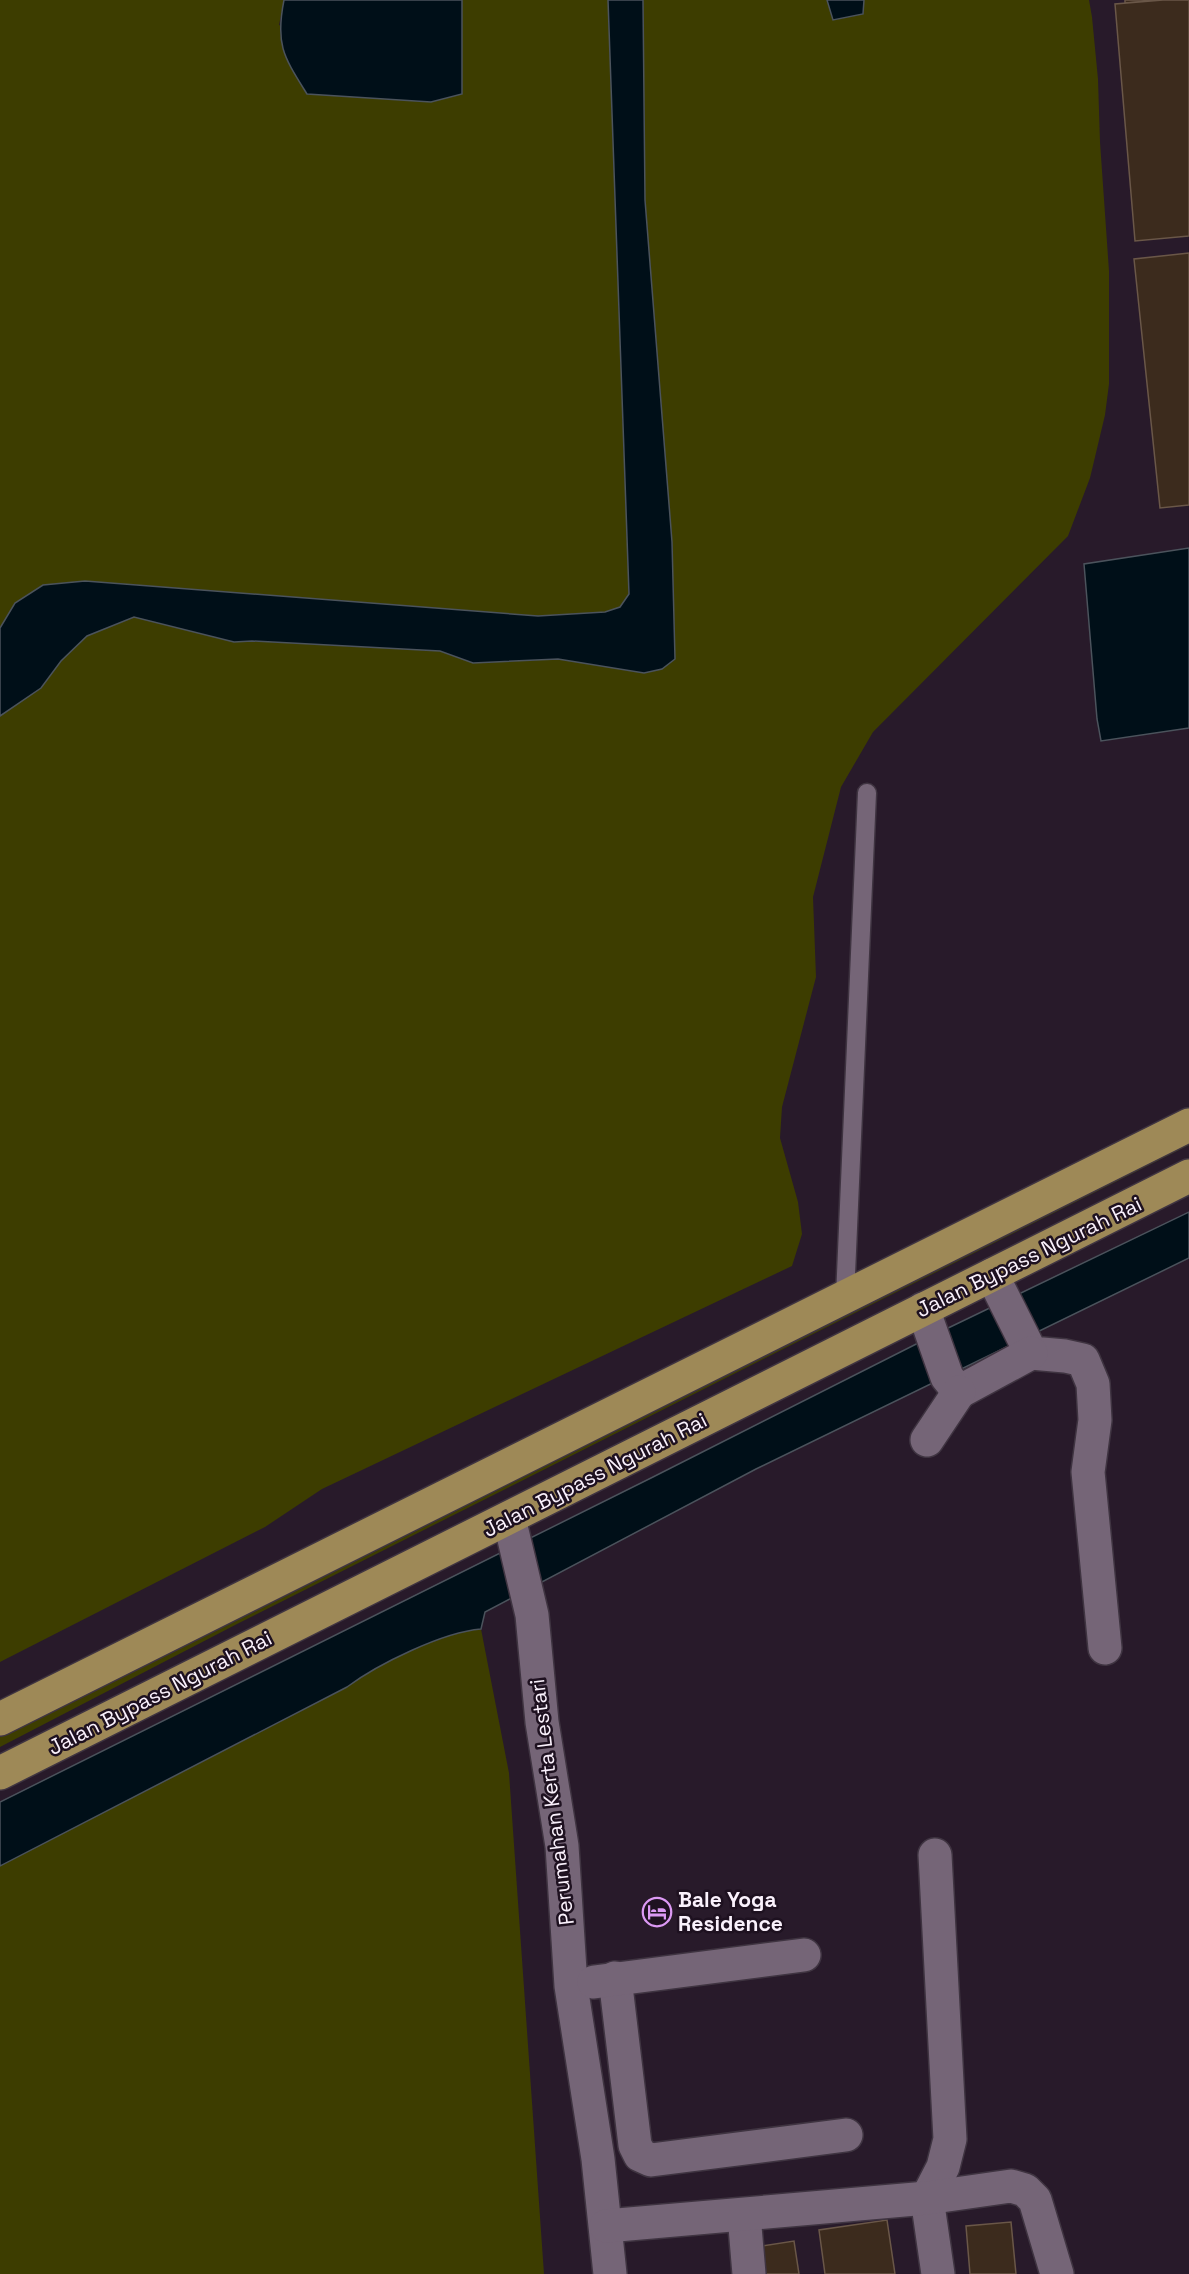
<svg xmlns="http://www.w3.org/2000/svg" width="1189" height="2274" font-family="'Space Grotesk',sans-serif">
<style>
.green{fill:#3d3d00}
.water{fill:#000f18;stroke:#4b535c;stroke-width:1.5}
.building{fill:#3c2b1d;stroke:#6a5748;stroke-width:1.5}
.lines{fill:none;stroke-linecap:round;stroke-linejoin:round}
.service-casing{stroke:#3f3441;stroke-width:21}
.minor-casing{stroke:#3f3441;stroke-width:36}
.trunk-casing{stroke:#3f3441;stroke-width:36}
.service{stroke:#756577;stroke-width:18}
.minor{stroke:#756577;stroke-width:33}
.trunk{stroke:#9e8957;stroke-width:33}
.labels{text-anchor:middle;stroke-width:5;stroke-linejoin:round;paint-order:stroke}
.street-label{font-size:21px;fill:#faf1fc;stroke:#1e1120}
.poi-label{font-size:21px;font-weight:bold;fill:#faf1fc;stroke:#1e1120;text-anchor:start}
</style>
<rect width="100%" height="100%" fill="#281a2a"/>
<g class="green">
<path d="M0,0H284L279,25L462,94V0H608L629,594L620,607L605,612L538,616L15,603L0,628Z"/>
<path d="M643,0H827L833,20L863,14L864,0H1089L1092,17L1098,79L1100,142L1109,271V384L1105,415L1090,478L1068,536L873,732L841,787L813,897L816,977L782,1107L780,1138L798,1202L802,1234L792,1266L322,1489L265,1527L0,1662V716L41,688L61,661L87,636L134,617L234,642L252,641L440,651L473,663L558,659L644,673L645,200Z"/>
<path d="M1189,1134V1145L237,1624L0,1747V1736L77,1696Z"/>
<path d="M481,1629L509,1773L544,2274H0V1866L347,1687C378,1664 443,1632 481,1629Z"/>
</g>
<g class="water">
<path d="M284,0H462V94L431,102L307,94C284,57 275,45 284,0Z"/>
<path d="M608,0H643L645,200L672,542L675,659L662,669L644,673L558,659L473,663L440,651L252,641L234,642L134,617L87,636L61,661L41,688L0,716V628L15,603L43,585L85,581L538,616L605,612L620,607L629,594Z"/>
<path d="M827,0H864L863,14L833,20Z"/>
<path d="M1189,548V728L1101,741L1097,719L1084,564Z"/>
<path d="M1189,1212V1258L756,1469L485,1612L481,1629C443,1632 378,1664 347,1687L0,1866V1802L653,1477L944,1330Z"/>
</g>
<g class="building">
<path d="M1125,0H1163L1125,3Z"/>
<path d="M1163,0H1189V236L1135,241L1115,4Z"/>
<path d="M1189,253V505L1160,508L1134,259Z"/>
<path d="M887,2220L895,2274H825L819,2230Z"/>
<path d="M1011,2222L1016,2274H970L966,2226Z"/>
<path d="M794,2241L799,2274H760L756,2247Z"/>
</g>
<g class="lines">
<g class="service-casing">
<path id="service" d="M845,1297L867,793"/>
</g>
<g class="minor-casing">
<g id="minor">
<path d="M992,1275L1031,1353L1065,1356L1083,1360L1093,1384L1095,1420L1088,1472L1105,1648"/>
<path d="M923,1309L947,1377L959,1392L1031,1353"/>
<path d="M927,1440L959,1392"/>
<path d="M509,1518L532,1615L542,1722L562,1846L571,1986L598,2159L610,2274"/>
<path d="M935,1855L950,2139L943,2167L927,2198L938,2274"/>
<path d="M615,1978L635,2145L640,2155L651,2160L846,2135"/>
<path d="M594,1982L804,1955"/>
<path d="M744,2215L749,2274"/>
<path d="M606,2226L927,2198L1011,2186L1025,2190L1035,2200L1057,2274"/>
</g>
</g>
<g class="trunk-casing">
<g id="trunk">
<path d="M0,1719L1189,1125"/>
<path d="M0,1773L1189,1176"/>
</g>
</g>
<use href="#service" class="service"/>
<use href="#minor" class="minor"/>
<use href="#trunk" class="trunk"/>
</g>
<defs>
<g id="hotel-ring" transform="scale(1.5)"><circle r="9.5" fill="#1e1120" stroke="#dc99f4" stroke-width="1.5"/><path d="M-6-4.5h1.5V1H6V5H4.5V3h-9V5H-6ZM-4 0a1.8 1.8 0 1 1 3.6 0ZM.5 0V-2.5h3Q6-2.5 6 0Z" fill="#dc99f4"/></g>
</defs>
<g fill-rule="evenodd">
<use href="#hotel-ring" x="657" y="1912"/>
</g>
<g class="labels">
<g class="street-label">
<text transform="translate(1029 1257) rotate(-26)" y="7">Jalan Bypass Ngurah Rai</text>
<text transform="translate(595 1475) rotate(-27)" y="7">Jalan Bypass Ngurah Rai</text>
<text transform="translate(160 1693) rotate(-27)" y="7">Jalan Bypass Ngurah Rai</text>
<text transform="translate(552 1802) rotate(-97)" y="7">Perumahan Kerta Lestari</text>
</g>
<g class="poi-label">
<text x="678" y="1907">Bale Yoga<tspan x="678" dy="24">Residence</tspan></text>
</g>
</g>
</svg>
